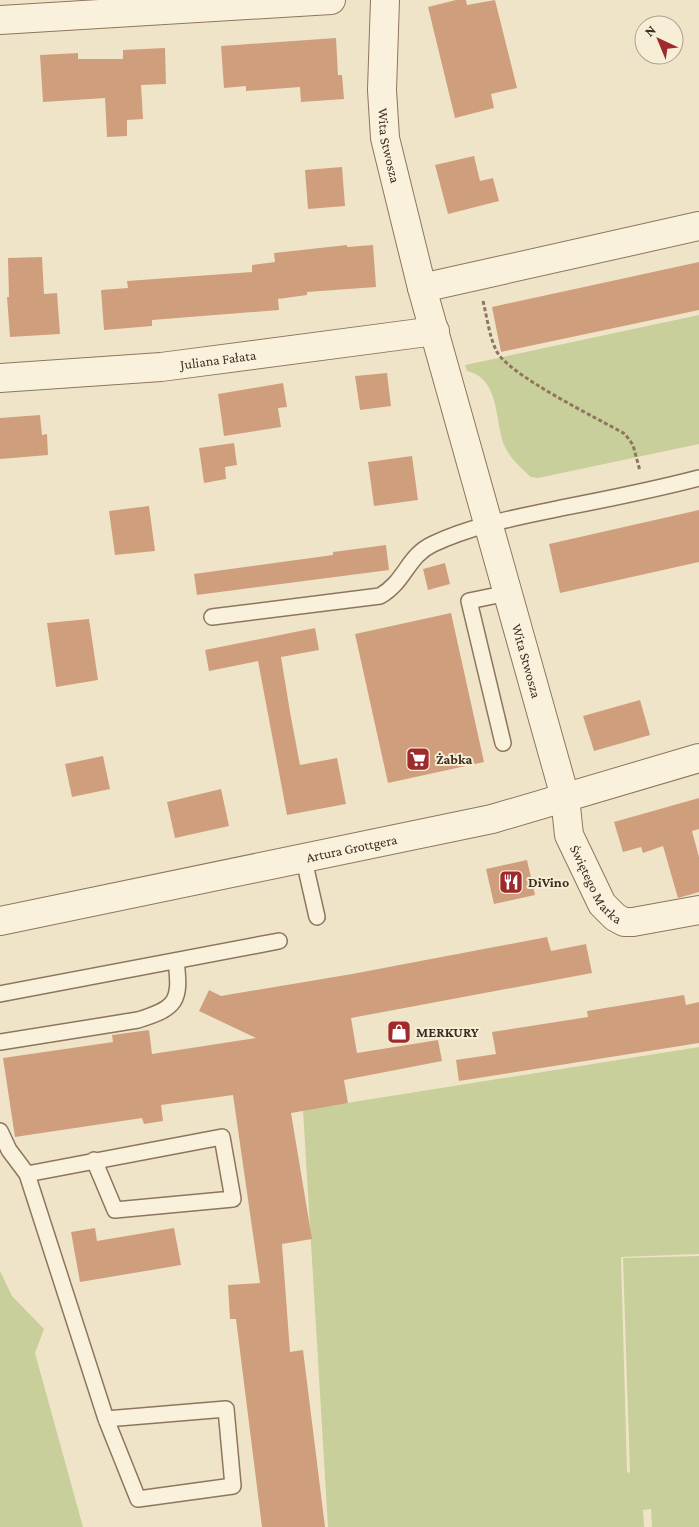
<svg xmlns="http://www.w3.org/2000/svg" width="699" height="1527" font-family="'Crimson Pro',serif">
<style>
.green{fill:#c9cf9b}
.building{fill:#cf9f7d}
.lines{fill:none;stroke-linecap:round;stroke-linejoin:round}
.service-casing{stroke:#8d765c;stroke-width:18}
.minor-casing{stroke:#8d765c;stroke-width:30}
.tertiary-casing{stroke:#8d765c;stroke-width:30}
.path{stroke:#8d765c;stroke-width:3;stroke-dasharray:4 2.5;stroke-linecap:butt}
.service{stroke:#faf1dc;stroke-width:15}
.minor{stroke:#faf1dc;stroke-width:28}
.tertiary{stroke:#faf1dc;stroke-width:28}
.labels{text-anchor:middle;stroke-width:4;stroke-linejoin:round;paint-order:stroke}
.street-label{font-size:14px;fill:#3d2e20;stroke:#f7eed8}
.poi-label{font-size:14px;font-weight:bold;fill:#3d2e20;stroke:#f7eed8;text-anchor:start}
</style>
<rect width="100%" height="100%" fill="#f0e4c8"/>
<g class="green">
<path d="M699,315V444L538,478L531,477C522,469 510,458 505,447C494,421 501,379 467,371L465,365Z"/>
<path d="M699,1047V1254L621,1257L627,1472L630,1473L623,1258L699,1256V1527H652L651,1509L643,1510L644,1527H328L303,1110Z"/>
<path d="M0,1271L12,1296L44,1329L35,1353L83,1527H0Z"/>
</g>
<g class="building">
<path d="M456,0H466L467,5L495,0L517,88L491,94L494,108L455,118L428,7Z"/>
<path d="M336,38L338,75H342L344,99L301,102L300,87L246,91V86L224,88L221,46Z"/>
<path d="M165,48L166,84L141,85L143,119L127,120V136L107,137L105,98L43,102L40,55L78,53V59H123V50Z"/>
<path d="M474,156L480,181L493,178L499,201L448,214L435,165Z"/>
<path d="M342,167L345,206L308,209L305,170Z"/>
<path d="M347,245V247L373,245L376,287L307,292V295L278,299L279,310L152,320V326L104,330L101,290L128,288L127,281L252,272V265L275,262L274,253Z"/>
<path d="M42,257L44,294L57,293L60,334L10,337L7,297H9L8,258Z"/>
<path d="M699,262V310L501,352L492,307Z"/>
<path d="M387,373L391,406L360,410L355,376Z"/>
<path d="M283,383L287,407L278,408L281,427L224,436L218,394Z"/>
<path d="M40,415L42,435L47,434L48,455L0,459V418Z"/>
<path d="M234,443L237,465L225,467L226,479L204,483L199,448Z"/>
<path d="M412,456L418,500L374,506L368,462Z"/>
<path d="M149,506L155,551L115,555L109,511Z"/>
<path d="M699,510V562L560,593L549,544Z"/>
<path d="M386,545L389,570L197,595L194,574L333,555V552Z"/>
<path d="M445,563L450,584L428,590L423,569Z"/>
<path d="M451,613L484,762L388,783L355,634Z"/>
<path d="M89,619L98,680L56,687L47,623Z"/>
<path d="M315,628L319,650L281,657L290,712L300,765L337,758L346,804L287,815L258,661L209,671L205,650Z"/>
<path d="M640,700L650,735L594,751L583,716Z"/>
<path d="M103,756L110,789L72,797L65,764Z"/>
<path d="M221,789L229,826L175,838L167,802Z"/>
<path d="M699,798V829L692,831L699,857V892L678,898L663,846L643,853L641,847L623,852L614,822Z"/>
<path d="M527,860L535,895L494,904L486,869Z"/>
<path d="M547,937L551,951L586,944L592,973L351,1018L357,1053L438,1040L442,1061L344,1080L348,1103L291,1113L312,1239L282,1244L290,1352L303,1350L325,1527H262L236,1319H230L228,1285L260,1283L233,1095L161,1105L163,1121L144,1124L142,1118L15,1137L3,1058L113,1042L112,1035L149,1030L152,1054L256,1038L199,1011L209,990L221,996L352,974Z"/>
<path d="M684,995L686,1005L699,1002V1043L459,1081L456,1060L496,1054L492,1032L588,1017L587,1011Z"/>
<path d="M95,1228L97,1241L174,1228L181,1265L80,1282L71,1232Z"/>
</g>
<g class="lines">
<g class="service-casing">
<g id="service">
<path d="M212,617L380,596C406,581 407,556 433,544C473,525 519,517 561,508C608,499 653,490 699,478"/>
<path d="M503,743L469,601L508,593"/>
<path d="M304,860L317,917"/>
<path d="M0,994L279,941"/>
<path d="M0,1042L138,1020C177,1008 181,1001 176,961"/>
<path d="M0,1131L9,1150L27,1174L106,1419L138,1499L233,1486L226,1409L106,1419"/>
<path d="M27,1174L222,1137L233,1199L115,1210L94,1160"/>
</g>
</g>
<g class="minor-casing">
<g id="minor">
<path id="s1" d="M385,0L382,90L385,138L422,288L565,797L569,835L602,904L615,917L624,922H633L699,910"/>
<path d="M0,20L331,0"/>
<path d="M422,288L699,226"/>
<path id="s2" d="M0,378L161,367L435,331"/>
</g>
</g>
<g class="tertiary-casing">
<g id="tertiary">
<path id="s3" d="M0,921L492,819L699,758"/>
</g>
</g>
<path class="path" d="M483,301C487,317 489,335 496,350C506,374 599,419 625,434L633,445L640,471"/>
<use href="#service" class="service"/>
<use href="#minor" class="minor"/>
<use href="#tertiary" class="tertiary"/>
</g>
<defs>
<g id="supermarket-square" transform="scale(1.25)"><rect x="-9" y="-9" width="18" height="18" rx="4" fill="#9e2a2b" stroke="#f7eed8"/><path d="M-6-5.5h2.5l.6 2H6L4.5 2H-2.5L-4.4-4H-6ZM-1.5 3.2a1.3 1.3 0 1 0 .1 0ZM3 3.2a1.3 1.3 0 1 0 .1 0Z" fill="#fff"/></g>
<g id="restaurant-square" transform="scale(1.25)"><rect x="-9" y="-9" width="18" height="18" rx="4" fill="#9e2a2b" stroke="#f7eed8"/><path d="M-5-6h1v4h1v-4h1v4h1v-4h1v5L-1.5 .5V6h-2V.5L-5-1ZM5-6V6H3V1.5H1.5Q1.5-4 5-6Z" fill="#fff"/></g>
<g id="shop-square" transform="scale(1.25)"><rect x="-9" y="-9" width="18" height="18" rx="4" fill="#9e2a2b" stroke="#f7eed8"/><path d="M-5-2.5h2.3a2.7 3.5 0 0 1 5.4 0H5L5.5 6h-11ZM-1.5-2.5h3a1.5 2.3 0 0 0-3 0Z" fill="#fff"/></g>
</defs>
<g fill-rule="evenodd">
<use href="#supermarket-square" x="418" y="759"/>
<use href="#restaurant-square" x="511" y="882"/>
<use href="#shop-square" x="399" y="1032"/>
</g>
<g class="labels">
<g class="street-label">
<text dy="5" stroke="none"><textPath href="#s1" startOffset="146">Wita Stwosza</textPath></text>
<text dy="5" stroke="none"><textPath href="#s2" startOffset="219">Juliana Fałata</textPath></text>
<text dy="5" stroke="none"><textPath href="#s1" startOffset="680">Wita Stwosza</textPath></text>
<text dy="5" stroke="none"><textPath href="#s3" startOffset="359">Artura Grottgera</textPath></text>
<text dy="5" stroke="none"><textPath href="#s1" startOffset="916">Świętego Marka</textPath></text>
</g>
<g class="poi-label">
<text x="436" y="764">Żabka</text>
<text x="528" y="887">DiVino</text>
<text x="416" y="1037">MERKURY</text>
</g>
</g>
<g transform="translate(659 40) rotate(316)"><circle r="24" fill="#f7eed8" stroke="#ada18e"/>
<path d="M0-4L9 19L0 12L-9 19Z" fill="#9e2a2b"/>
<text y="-8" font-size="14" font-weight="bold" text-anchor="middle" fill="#3d2e20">N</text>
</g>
</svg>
